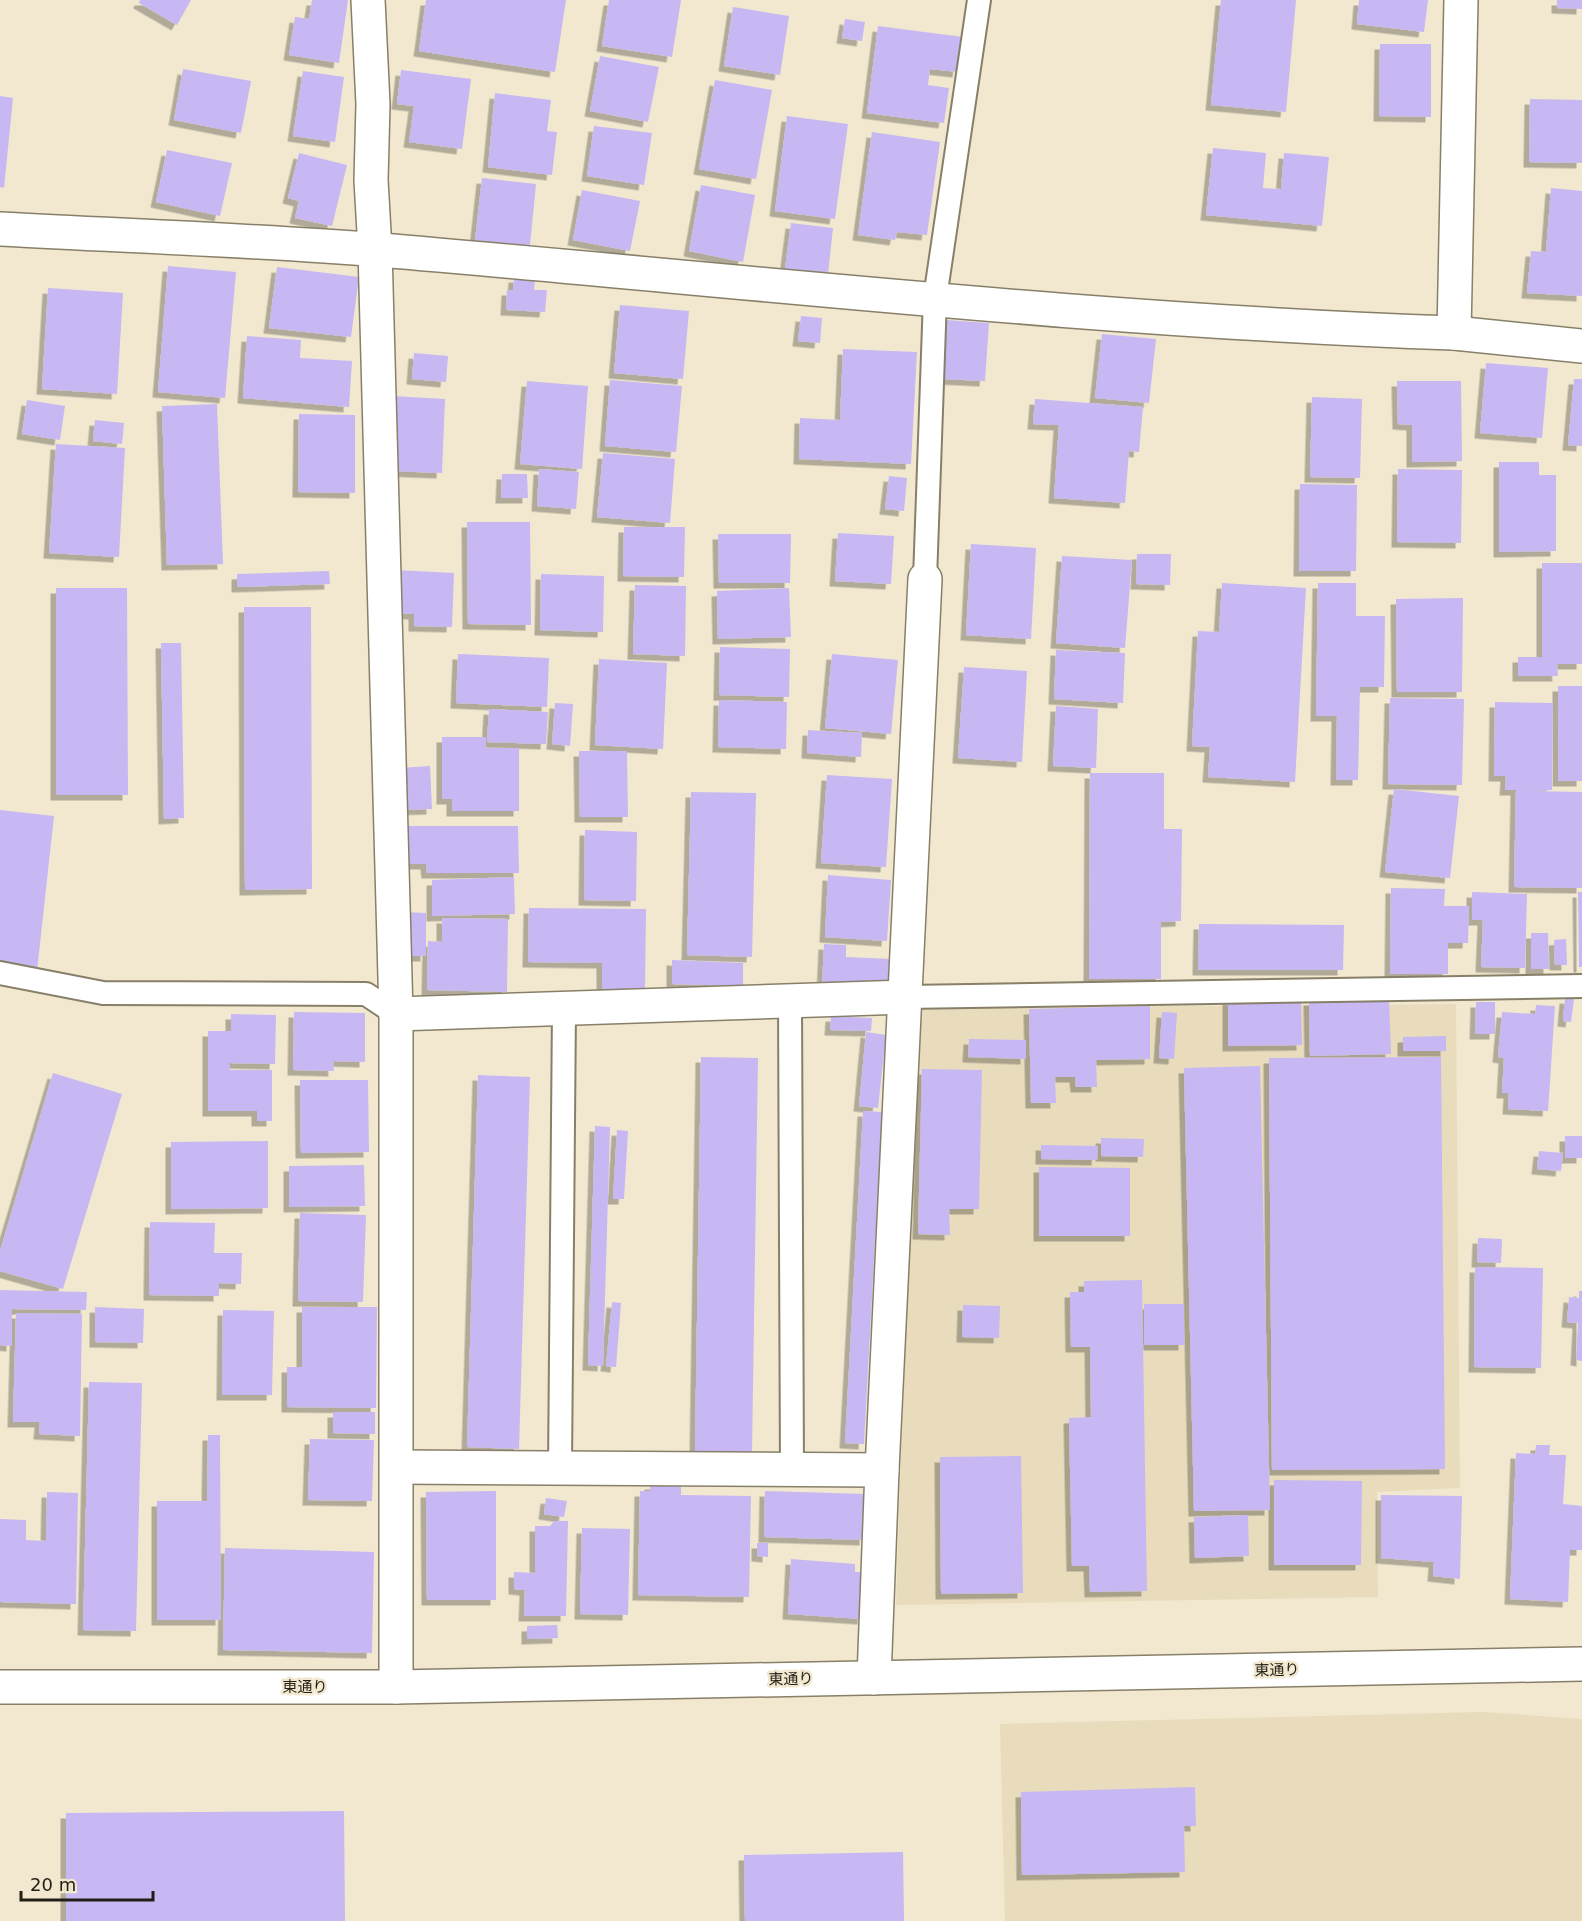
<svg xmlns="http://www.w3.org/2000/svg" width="1582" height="1921" font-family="'DejaVu Sans','Noto Sans JP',sans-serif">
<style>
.built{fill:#e8dcbd}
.building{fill:#c7b8f4;filter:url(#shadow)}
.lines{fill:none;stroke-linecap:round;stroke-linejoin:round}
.service-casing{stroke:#877f68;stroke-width:26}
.minor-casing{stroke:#877f68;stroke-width:36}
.tertiary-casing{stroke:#877f68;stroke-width:36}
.service{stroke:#fff;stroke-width:22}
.minor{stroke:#fff;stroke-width:33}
.tertiary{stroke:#fff;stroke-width:33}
.labels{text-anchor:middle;stroke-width:5;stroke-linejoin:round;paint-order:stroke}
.street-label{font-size:15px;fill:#221e15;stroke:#f1e8cf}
</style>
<defs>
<filter id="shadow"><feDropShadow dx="-5.5" dy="5.5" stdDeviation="0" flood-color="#0004"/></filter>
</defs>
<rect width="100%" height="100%" fill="#f1e8cf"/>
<g class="built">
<path d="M916,1004L1058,1007L1456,1004L1460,1488L1377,1492L1378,1597L896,1605Z"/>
<path d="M1481,1712L1582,1719V1921H1005L1000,1724Z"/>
</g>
<g class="building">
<path d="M140,0H191L177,25L139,3Z"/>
<path d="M312,0H348L339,63L289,55L295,17L309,19Z"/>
<path d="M426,0H566L555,72L419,51Z"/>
<path d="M609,0H681L672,57L602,46Z"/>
<path d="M1221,0H1296L1286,112L1211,105Z"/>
<path d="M1359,0H1428L1424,32L1357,24Z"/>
<path d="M1557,0H1582V9L1557,8Z"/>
<path d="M733,7L789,16L780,75L724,66Z"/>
<path d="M845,19L865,22L862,41L842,38Z"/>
<path d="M878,26L963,37L958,72L930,69L928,85L949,88L944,123L867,113Z"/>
<path d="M1380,44H1431V117L1379,116Z"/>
<path d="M600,56L659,67L648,122L590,111Z"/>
<path d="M183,69L251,81L241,133L174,120Z"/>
<path d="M401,70L471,79L462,149L409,142L414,106L397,104Z"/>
<path d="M303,71L344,77L335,142L293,136Z"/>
<path d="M715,80L772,90L756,179L699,169Z"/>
<path d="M495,93L551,100L547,131L557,132L552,175L488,167Z"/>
<path d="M0,96L13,98L4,188L0,187Z"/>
<path d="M1530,99L1582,100V163L1529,162Z"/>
<path d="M787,116L848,124L835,219L775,211Z"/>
<path d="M594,126L652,133L644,185L587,176Z"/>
<path d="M872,132L940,142L927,235L897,232L895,240L858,235Z"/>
<path d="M1213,148L1266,153L1263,188L1281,189L1284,153L1329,157L1322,226L1206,215Z"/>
<path d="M167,150L232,163L220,216L156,202Z"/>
<path d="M299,153L347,165L332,226L295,218L299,201L288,198Z"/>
<path d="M482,178L536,184L530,245L475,241Z"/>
<path d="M701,185L755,195L743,262L689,251Z"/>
<path d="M1551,188L1582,191V296L1527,293L1531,251L1546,252Z"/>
<path d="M582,190L640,201L630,251L573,240Z"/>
<path d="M791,223L833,228L828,274L785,269Z"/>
<path d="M168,266L236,272L225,398L158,392Z"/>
<path d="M277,267L359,277L351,337L269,328Z"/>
<path d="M514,277L535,278L534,290H547L545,312L506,310L507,290H513Z"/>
<path d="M48,288L123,293L117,394L42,389Z"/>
<path d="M620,305L689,311L683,379L614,373Z"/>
<path d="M801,316L822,318L820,343L798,341Z"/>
<path d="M946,320L989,323L985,381L942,379Z"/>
<path d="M1102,334L1156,339L1149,403L1095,398Z"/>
<path d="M247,336L301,340L300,358L352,361L349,407L243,398Z"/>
<path d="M843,349L917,352L911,464L799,459L800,418L840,420Z"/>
<path d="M414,353L448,356L446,382L412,379Z"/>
<path d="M1486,363L1548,368L1542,438L1480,433Z"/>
<path d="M1574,379H1582V446L1568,445Z"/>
<path d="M610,380L682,386L676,452L605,446Z"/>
<path d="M527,381L588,386L582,469L520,464Z"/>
<path d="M1397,381H1461L1462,461L1412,462V425L1398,424Z"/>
<path d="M393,396L445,399L442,473L390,471Z"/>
<path d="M1312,397L1362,399L1360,478L1310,477Z"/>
<path d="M1035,399L1143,407L1139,452L1129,451L1125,503L1054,498L1059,425L1033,424Z"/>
<path d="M27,400L65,406L60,440L22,434Z"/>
<path d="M217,404L223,564L167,565L162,406Z"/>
<path d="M299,414L355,415V493L298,492Z"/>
<path d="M95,420L124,423L122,444L93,441Z"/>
<path d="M56,444L125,448L119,557L49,553Z"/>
<path d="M603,453L675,459L670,523L597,517Z"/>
<path d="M1499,462H1539V475H1556V551L1499,552Z"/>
<path d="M539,469L579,472L576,509L537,506Z"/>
<path d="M1398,469L1462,470L1461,543L1397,542Z"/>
<path d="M502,474H527L528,498H501Z"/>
<path d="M889,476L907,478L904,511L885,509Z"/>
<path d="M1300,484L1357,485L1356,571H1299Z"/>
<path d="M467,522H530L531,625L468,624Z"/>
<path d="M624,527H685L684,577L623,576Z"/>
<path d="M838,533L894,536L891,584L835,581Z"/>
<path d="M718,534H791L790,583H719Z"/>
<path d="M971,544L1036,548L1031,639L966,635Z"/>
<path d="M1137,554H1171L1170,585L1136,584Z"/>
<path d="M1062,556L1132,560L1125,648L1056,643Z"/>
<path d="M1542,563H1582V664H1557L1558,676H1518V657H1542Z"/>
<path d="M394,570L454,573L452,627L414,626V614L393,613Z"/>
<path d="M329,571L330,584L237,587V574Z"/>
<path d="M541,574L604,576L603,632L540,630Z"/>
<path d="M1222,583L1306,588L1295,782L1208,777L1210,747L1192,746L1198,631L1219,632Z"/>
<path d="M1318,583H1356V616H1385L1384,687H1360L1358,780H1336L1337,716H1316Z"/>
<path d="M635,585L686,586L685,656L633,654Z"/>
<path d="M56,588H127L128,795H56Z"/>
<path d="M789,588L791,637L718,639L717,591Z"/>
<path d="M1463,598L1462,692H1397L1396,599Z"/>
<path d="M244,607H311L312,889L245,890Z"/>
<path d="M161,643H181L184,818L164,819Z"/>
<path d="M720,647L790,649L789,697L719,695Z"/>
<path d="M1056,650L1125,653L1123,703L1054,699Z"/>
<path d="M458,654L549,658L547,707L456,703Z"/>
<path d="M832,654L898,660L891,734L825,728Z"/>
<path d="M599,659L667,663L663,749L595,745Z"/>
<path d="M964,667L1027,671L1022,762L958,758Z"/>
<rect x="1558" y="686" width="24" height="95"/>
<path d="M1390,698L1464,699L1462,785L1388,784Z"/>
<path d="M719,700L787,702L786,749L718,747Z"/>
<path d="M1495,702L1553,703L1552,790L1530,791L1582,792V888L1514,887L1516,790H1505L1506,776H1494Z"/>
<path d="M555,703L573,704L570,746L552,744Z"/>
<path d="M1056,706L1098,709L1096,768L1053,766Z"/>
<path d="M489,709L548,712L546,744L487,742Z"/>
<path d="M808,730L862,733L861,757L807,753Z"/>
<path d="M442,737H486V748H519V811H452V799H442Z"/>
<path d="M579,751H627L628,817H580Z"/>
<path d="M430,766L432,809L401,810L399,768Z"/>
<path d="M1090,773H1164V829H1182L1181,921L1161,922V979H1089Z"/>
<path d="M827,775L892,779L886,867L821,863Z"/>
<path d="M1394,789L1459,796L1450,878L1385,872Z"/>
<path d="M691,792L756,793L752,957L687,955Z"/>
<path d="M0,810L54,816L37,971L0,967Z"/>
<path d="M402,826H518L519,873H427L426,864H403Z"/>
<path d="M585,830L637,832L636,901L584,900Z"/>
<path d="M828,875L891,880L887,941L825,937Z"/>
<path d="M514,877L515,914L432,916V880Z"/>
<path d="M1391,888L1445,889L1444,906H1469L1468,943H1448V974H1390Z"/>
<path d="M1472,892L1527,894L1525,968L1481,967L1483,920H1472Z"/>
<path d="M1578,892H1582V967H1579Z"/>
<path d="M529,908L646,909L645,990L602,989V963L528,962Z"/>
<path d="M402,912L426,913V956H401Z"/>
<path d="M442,918L508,919L507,992L427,990L428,941L442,942Z"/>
<path d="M1199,924L1344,925L1343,970H1198Z"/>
<path d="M1531,933H1548L1549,969H1531Z"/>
<path d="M1566,939L1567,965H1555L1554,940Z"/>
<path d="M824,944L846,945V957L893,959L891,991L822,987Z"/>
<path d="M672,960L743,963V986L672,984Z"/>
<path d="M1301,997L1302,1045L1228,1046V999Z"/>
<path d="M1565,998L1574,999L1571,1022L1563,1021Z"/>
<path d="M1389,999L1391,1054L1310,1056L1309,1000Z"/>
<path d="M1476,1002H1495V1034H1475Z"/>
<path d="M1536,1005L1555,1006L1548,1111L1508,1109L1509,1093H1502L1504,1058L1498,1057L1502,1012L1535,1014Z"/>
<path d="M1150,1006V1059L1096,1060L1097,1087H1076L1075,1077H1055L1056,1103H1031L1029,1009Z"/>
<path d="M294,1012L365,1013V1062L333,1061L334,1071L293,1070Z"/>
<path d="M1162,1012L1177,1013L1174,1059L1159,1058Z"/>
<path d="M231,1014L276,1015L275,1064L230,1063V1070H272V1121H257V1111H208V1031H231Z"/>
<path d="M831,1016L872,1018L871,1031L830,1030Z"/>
<path d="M866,1032L886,1035L878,1108L859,1106Z"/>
<path d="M1446,1036V1051H1403V1037Z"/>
<path d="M969,1039L1026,1040V1059L968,1057Z"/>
<path d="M701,1057L758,1058L752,1453L695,1452Z"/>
<path d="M1441,1057L1445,1469L1272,1470L1269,1058Z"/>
<path d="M1260,1066L1270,1510L1194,1511L1184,1068Z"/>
<path d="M922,1069L982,1070L979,1209H949L950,1235L918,1234Z"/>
<path d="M53,1073L122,1094L63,1289L0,1271V1251Z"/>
<path d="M478,1075L530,1077L519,1449L467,1447Z"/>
<path d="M300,1080H368L369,1152L301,1153Z"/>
<path d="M863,1111L882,1112L864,1444L845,1443Z"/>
<path d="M595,1126L610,1127L603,1366L588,1365Z"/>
<path d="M617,1130L628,1131L624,1199H613Z"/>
<rect x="1565" y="1136" width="17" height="22"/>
<path d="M1101,1138L1144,1139L1143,1157L1101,1156Z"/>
<path d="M268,1141V1208L171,1209V1142Z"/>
<path d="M1041,1145L1098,1146L1097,1160L1041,1159Z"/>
<path d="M1539,1151L1563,1153L1561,1171L1537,1169Z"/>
<path d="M364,1165L365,1206L289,1207V1166Z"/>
<path d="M1039,1167L1130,1168V1236H1039Z"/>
<path d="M300,1213L366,1215L363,1302L298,1301Z"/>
<path d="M150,1222L215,1223L214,1253H242L241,1284L219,1283V1296L149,1295Z"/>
<path d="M1478,1238L1502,1239L1501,1263L1477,1262Z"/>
<path d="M1475,1267L1543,1268L1541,1368L1474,1367Z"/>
<path d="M1142,1280L1147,1591L1090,1592L1089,1566H1072L1069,1418L1091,1417L1090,1347H1071L1070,1292H1084V1281Z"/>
<path d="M0,1290L87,1292L86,1310L12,1309V1346L0,1345Z"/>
<path d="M1579,1291H1582V1361L1576,1360L1578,1323L1567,1322L1569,1297L1579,1298Z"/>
<path d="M612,1302L621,1303L616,1367L606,1366Z"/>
<rect x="1144" y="1304" width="40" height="41"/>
<path d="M963,1305L1000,1306L999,1338L962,1337Z"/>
<path d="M95,1307L144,1309L143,1343L95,1342Z"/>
<path d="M302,1307H377L376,1408L287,1407V1367H302Z"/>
<path d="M223,1310L274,1311L272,1395H222Z"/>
<path d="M16,1313L82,1314L80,1436L39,1434L40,1422H13Z"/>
<path d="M89,1382L142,1383L136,1631L83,1630Z"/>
<path d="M333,1412H375V1434L333,1433Z"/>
<path d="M208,1435H220L221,1620H157V1501H207Z"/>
<path d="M310,1439L374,1440L372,1501L308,1500Z"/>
<path d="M1536,1445H1550L1549,1455H1566L1563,1504L1582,1506V1550H1570L1568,1602L1510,1599L1516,1453L1535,1454Z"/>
<path d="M1021,1456L1023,1593L941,1594L940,1457Z"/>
<path d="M1274,1480L1362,1481L1361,1565H1274Z"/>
<path d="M650,1484L681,1485V1495L751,1496L749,1597L638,1595L640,1491H650Z"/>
<path d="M496,1491V1600H427L426,1492Z"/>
<path d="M765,1491L866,1494L865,1540L764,1537Z"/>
<path d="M47,1492L78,1493L76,1604L0,1602V1519L26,1520V1540L46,1541Z"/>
<path d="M1381,1495L1462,1496L1460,1579L1433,1576L1434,1562L1381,1558Z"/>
<path d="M546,1498L567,1501L564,1517L544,1514Z"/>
<path d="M1248,1515L1249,1556L1195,1558L1194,1517Z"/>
<path d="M554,1521H568L566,1616H524L525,1590L514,1589V1572L535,1573V1526H550Z"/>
<path d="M582,1528L630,1529L628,1615L580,1614Z"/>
<path d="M757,1543H768V1557L757,1556Z"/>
<path d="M225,1548L374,1552L372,1653L223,1650Z"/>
<path d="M791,1559L855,1564V1572H866L863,1619L788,1614Z"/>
<path d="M557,1625L558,1638L527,1639V1626Z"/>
<path d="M1195,1787L1196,1826H1184L1185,1872L1022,1875L1021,1792Z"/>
<path d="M344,1811L345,1921H66V1813Z"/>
<path d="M903,1852L904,1921H745L744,1855Z"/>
</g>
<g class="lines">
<g class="service-casing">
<g id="service">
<path d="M925,579L935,298L979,0"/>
<path d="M0,973L103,993L366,994L396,1014"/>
<path d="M906,997L1582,986"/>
<path d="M790,1001L792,1470"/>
<path d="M560,1468L564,1008"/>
</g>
</g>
<g class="minor-casing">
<g id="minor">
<path d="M368,0L373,104L371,180L375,250L396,1014V1687"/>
<path d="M0,229C127,236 254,240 380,250C738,280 1095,321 1454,333L1461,0"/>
<path d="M396,1014L906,997"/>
<path d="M397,1467L882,1470L925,579"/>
<path d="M874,1678L882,1470"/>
</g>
</g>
<g class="tertiary-casing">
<g id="tertiary">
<path d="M1454,333L1582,346"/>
<path d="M0,1687H396L1582,1664"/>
</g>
</g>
<use href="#service" class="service"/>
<use href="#minor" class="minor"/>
<use href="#tertiary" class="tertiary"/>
</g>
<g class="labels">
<g class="street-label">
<text transform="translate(1277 1670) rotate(-1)" y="5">東通り</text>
<text transform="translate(791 1679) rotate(-1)" y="5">東通り</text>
<text x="305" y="1692">東通り</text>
</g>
</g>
<path d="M21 1891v9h132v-9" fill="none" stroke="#221e15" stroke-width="3"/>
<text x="30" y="1891" font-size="18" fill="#221e15" stroke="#f1e8cf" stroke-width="4.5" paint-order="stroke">20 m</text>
</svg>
